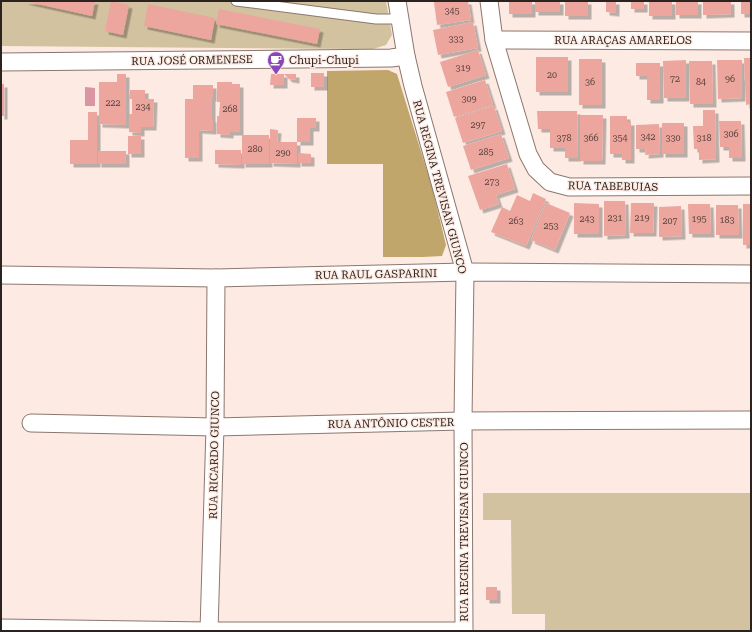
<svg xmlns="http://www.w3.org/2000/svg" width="752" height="632" font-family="'Roboto Serif',serif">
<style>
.green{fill:#d3c29f}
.forest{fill:#c1a66b}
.water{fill:#da95a2}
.building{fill:#eca69e;filter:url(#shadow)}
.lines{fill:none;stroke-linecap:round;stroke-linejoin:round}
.lane-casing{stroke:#8b776d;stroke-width:11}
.street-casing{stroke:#8b776d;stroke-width:19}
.lane{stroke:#fff;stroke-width:9}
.street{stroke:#fff;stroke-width:17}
.labels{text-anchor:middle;stroke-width:3;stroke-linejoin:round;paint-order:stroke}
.number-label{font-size:9px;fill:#5b443f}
.street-label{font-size:11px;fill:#2b231f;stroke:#fdeae2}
.poi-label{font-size:11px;fill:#2b231f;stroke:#fdeae2;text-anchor:start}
</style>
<defs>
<filter id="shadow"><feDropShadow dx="3.5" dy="3.5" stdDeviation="0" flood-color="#0004"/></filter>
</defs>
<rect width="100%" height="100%" fill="#fdeae2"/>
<g class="green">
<path d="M1,1H386L392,35L386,45L373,49H353L1,46Z"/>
<path d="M483,493H751V631H545V614H512L511,520H483Z"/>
</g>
<path class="forest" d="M388,70L397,74L432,187L446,245L442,256L423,257H383V164H327V71Z"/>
<path class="water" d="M85,87L95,88V106H85Z"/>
<g class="building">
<path d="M24,1H95L92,16Z"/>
<path d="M111,1L129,5L123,35L105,31Z"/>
<path d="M439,1H468L471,20L437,25L434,2Z"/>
<rect x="509" y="1" width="23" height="13"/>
<rect x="535" y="1" width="25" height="11"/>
<rect x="565" y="1" width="23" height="15"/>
<path d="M606,1H616V13L606,12Z"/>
<rect x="631" y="1" width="13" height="8"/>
<rect x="649" y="1" width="23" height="15"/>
<rect x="676" y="1" width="22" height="14"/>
<path d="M703,1H731V14L703,15Z"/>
<rect x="741" y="1" width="10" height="13"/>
<path d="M148,4L215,18L211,40L144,26Z"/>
<path d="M219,9L320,29L317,44L216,24Z"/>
<path d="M473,22L478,48L438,55L433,30Z"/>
<path d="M478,50L486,75L448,87L440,62Z"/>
<rect x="536" y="57" width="32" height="35"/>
<path d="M744,58H751V104L746,105Z"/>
<rect x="579" y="59" width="23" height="46"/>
<path d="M686,60V98H664L663,61Z"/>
<path d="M717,60H742V98L718,99Z"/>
<path d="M689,61H712L713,104H690Z"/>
<path d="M636,63H660V100H647V76H636Z"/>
<rect x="311" y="73" width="13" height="14"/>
<path d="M117,74H126V125L99,124V82H117Z"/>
<path d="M271,74H284V85H270Z"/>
<path d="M284,74H296V80L289,79Z"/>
<path d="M485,80L493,105L454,117L446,92Z"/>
<path d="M217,82H232V84H240V132H230V135L217,134V116H219L220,102H217Z"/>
<rect x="1" y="84" width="3" height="32"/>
<path d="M193,85H213V98H212V119H213V131L199,130V158H185V99H193Z"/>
<path d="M130,90H145V99H154L153,127H141V133L129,132V114H132V99H129Z"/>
<path d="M494,106L502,131L463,143L455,118Z"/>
<path d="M703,110H715L716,159L699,160V149H694L693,126H703Z"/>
<path d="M537,111H577L578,158H565V148H550V129H538Z"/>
<path d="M88,112H97V164H70V140H88Z"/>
<path d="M580,115H603L602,161H580Z"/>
<path d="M610,116H627V122H631V160H622V154H610Z"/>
<path d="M297,118H316V128H310V142H297Z"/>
<path d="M719,121H741L742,158H729V147H720Z"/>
<rect x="662" y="123" width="22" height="31"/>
<path d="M659,124L660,154L645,155L646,149H636V125Z"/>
<path d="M270,129L278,130L277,142H297V164L270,163Z"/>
<path d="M501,134L509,158L471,170L463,146Z"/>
<rect x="242" y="135" width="27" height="29"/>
<rect x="128" y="136" width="13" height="18"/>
<path d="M215,150H241V165L215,164Z"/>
<rect x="98" y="151" width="28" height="13"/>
<path d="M298,153L311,154V163H298Z"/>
<path d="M507,164L515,189L496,195L499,204L480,210L468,176Z"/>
<path d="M533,193L546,199L526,246L491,232L502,207L510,211L517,195L530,201Z"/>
<path d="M604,201H625L626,235L604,236Z"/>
<path d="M546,203L570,213L555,250L531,240Z"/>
<path d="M574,203L599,204V234H574Z"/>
<path d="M631,203H654L653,233H630Z"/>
<path d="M688,204H710L711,234H689Z"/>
<rect x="743" y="204" width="8" height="41"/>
<path d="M716,205H738L739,235H716Z"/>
<path d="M681,206L682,236L659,237V207Z"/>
<rect x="486" y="587" width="11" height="13"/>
</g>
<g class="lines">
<g class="lane-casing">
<path id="lane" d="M236,1L376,19H400"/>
</g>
<g class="street-casing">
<g id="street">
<path d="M397,1L406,56L413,86L465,272L463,421L464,631"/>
<path d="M489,1L494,40L528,154L536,169L550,182L569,187L751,186"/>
<path d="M494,40L751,41"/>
<path d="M1,62L391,58L406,56"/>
<path d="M1,275L216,278L465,272L751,274"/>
<path d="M31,423L215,427L463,421L751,420"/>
<path d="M1,628L209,631H464"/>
<path d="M209,631L215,427L216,278"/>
</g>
</g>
<use href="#lane" class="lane"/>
<use href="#street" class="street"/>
</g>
<defs>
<g id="cafe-pin" transform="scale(0.9)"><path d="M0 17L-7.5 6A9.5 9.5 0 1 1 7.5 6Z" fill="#8946ba" stroke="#fdeae2"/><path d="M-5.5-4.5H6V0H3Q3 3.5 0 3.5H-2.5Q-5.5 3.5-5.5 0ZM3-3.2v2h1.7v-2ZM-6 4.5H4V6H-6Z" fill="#fff"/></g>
</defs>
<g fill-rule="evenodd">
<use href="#cafe-pin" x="276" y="60"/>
</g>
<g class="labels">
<g class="number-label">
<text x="452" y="14">345</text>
<text x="456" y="42">333</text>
<text x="463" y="71">319</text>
<text x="552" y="78">20</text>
<text x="675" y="82">72</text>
<text x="730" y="82">96</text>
<text x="590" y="85">36</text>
<text x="701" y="85">84</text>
<text x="469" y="102">309</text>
<text x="113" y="106">222</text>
<text x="143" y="110">234</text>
<text x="230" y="112">268</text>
<text x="478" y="128">297</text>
<text x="731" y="137">306</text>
<text x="648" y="140">342</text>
<text x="564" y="141">378</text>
<text x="591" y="141">366</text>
<text x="620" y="141">354</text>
<text x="673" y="141">330</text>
<text x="704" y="141">318</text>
<text x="255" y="152">280</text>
<text x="486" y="155">285</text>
<text x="283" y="156">290</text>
<text x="492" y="185">273</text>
<text x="615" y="221">231</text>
<text x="642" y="221">219</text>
<text x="587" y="222">243</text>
<text x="699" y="222">195</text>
<text x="727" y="223">183</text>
<text x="516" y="224">263</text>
<text x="670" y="224">207</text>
<text x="551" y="229">253</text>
</g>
<g class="street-label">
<text x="623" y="44">RUA ARAÇAS AMARELOS</text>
<text transform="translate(192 60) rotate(-1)" y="4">RUA JOSÉ ORMENESE</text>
<text transform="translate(613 186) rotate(1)" y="4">RUA TABEBUIAS</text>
<text transform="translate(440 187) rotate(75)" y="4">RUA REGINA TREVISAN GIUNCO</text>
<text transform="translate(376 274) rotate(-1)" y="4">RUA RAUL GASPARINI</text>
<text transform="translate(391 423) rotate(-1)" y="4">RUA ANTÔNIO CESTER</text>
<text transform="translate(214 455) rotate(-89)" y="4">RUA RICARDO GIUNCO</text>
<text transform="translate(464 532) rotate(-90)" y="4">RUA REGINA TREVISAN GIUNCO</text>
</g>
<g class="poi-label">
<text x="289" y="64">Chupi-Chupi</text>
</g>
</g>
<rect width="752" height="632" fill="none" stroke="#2b231f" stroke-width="4"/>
</svg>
